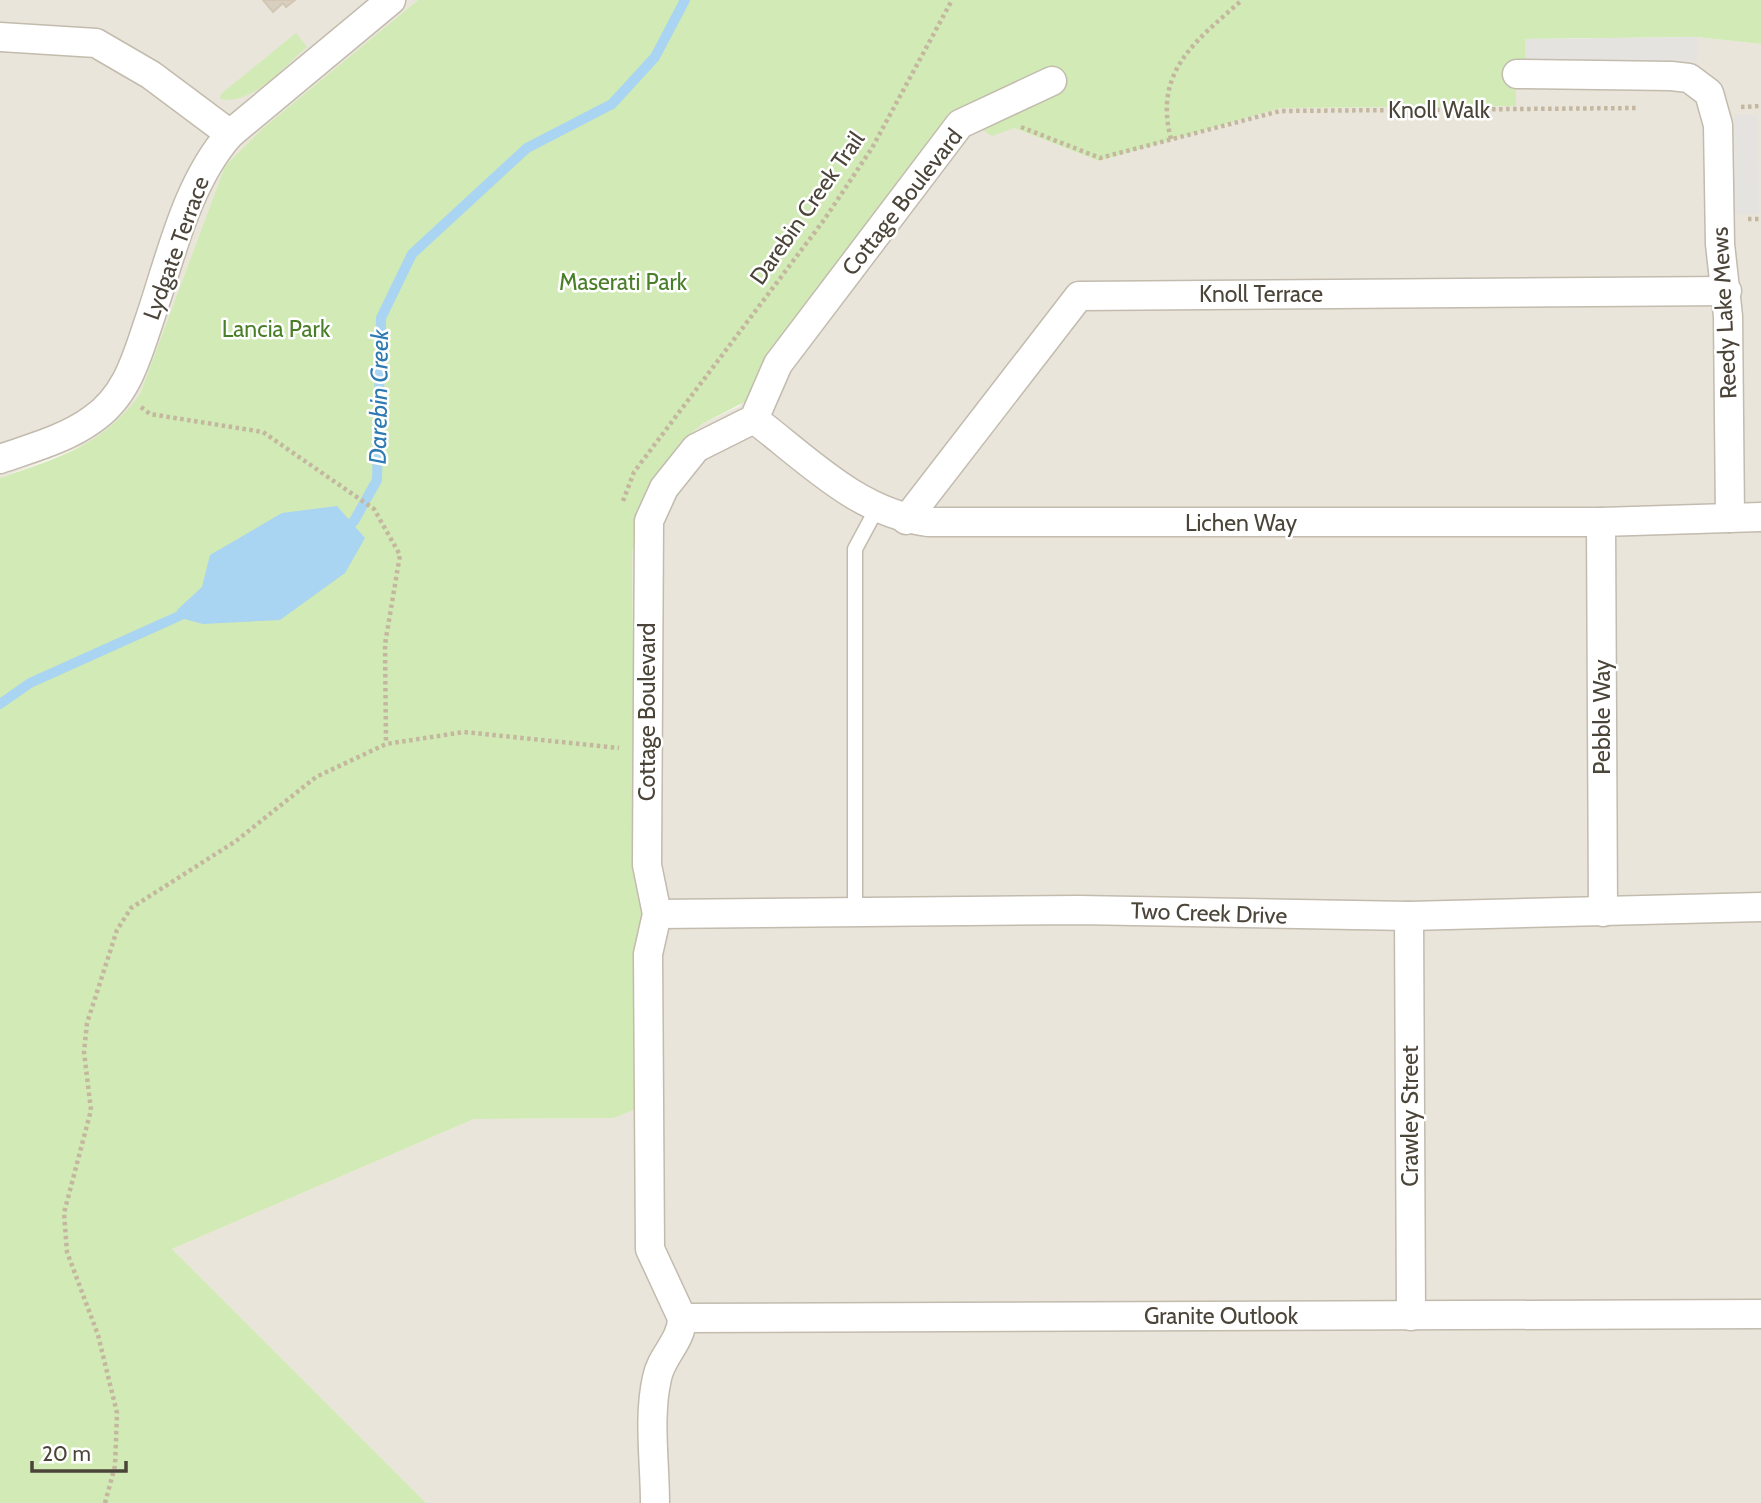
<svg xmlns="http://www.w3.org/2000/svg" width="1761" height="1503" font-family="Cabin,sans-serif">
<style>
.residential{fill:#eae5da}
.green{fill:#d2eab5}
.parking{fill:#e5e3e0}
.water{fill:#a9d4f2}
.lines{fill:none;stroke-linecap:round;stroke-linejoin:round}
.stream{stroke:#a9d4f2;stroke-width:10}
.building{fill:#d8cfc1;stroke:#d3c7b4;stroke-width:2}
.service-casing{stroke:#c2bbae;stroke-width:17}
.minor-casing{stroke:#c2bbae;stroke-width:31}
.path{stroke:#c4b79f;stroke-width:4.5;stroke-dasharray:3.5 3.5;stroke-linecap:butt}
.service{stroke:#fff;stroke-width:14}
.minor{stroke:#fff;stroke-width:28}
.labels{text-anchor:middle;stroke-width:5;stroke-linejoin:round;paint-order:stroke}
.street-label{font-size:23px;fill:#4b4439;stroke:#fff}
.park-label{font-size:23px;fill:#4a7f2a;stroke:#fff}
.water-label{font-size:24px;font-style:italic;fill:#2e7ab2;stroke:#fff}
</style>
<rect width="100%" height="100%" fill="#f6f3ec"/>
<g class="residential">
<path d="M0,0H418L262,129L225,166L140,394L126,413L94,441L0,478Z"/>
<path d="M1697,37L1761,44V1503H426L172,1249L474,1119L612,1118L634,1110V950L644,923L634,741L632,559L635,521L647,488L680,443L702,424L740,406L954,112L1014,128L1099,161L1281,108L1515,106L1516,61Z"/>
</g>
<g class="green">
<path d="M418,0H1761V44L1697,37L1525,39V62H1516V106L1281,108L1099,161L1014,128L992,136L955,113L752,398L702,424L680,443L647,488L635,521L632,559L634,741L644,923L634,950V1110L613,1118L474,1119L172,1249L426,1503H0V478C58,458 103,446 140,394L225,166L262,129Z"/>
<path d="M296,33L307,47C284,66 253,106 220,99L221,94Z"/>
</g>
<g class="parking">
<path d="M1698,37L1697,61L1525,62V39Z"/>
<path d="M1734,115H1758L1759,214H1735Z"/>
</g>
<path class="water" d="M337,506L365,538L345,573L280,620L203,624L177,617V610L202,587L210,555L282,513Z"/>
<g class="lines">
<g class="stream">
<path d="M345,529L354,521L377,480L381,318L412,254L527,148L612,104L655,57L685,0"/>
<path d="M0,704L30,683L188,612"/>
</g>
</g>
<path class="building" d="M263,0H295L286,7L283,3L273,12Z"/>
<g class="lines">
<g class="service-casing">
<path id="service" d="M855,911V549L876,510"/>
</g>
<g class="minor-casing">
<g id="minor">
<path d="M0,37L96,43L151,75L230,134"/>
<path d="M1517,74L1671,76L1689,78L1709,93L1718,125L1720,244L1728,316L1730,518"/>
<path d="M754,419C808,460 858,513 928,522H1601L1761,517"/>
<path d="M0,459C31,448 66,439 93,419C126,396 136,360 148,324C170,261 185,185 230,134L391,0"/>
<path d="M906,520L1079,296L1727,291"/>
<path d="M1601,522L1603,912"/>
<path d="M657,914L1079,910L1409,916L1761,907"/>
<path d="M1409,916L1411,1316"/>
<path d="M682,1318L1761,1314"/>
<path d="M655,1503C655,1463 648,1417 657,1378C661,1356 682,1341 682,1318L650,1249L648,954L657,914L647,865L649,521L664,488L696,448L754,419L778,364L960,124L1052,81"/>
</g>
</g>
<g class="path">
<path d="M1741,107L1761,106"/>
<path d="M1021,127L1100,158L1280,111L1638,108"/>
<path d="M1171,139C1153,71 1196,41 1242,0"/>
<path d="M1748,219H1761"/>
<path d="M141,407L150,414L263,432L374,509L400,555L385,644L386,744"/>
<path d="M623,501L634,472L824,220L872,148L952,0"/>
<path d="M105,1503L115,1466L117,1413L98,1335L67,1252L64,1213L91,1110L84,1052L87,1023L117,930L131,908L236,841L316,777L386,744L464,732L619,748"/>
</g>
<use href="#service" class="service"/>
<use href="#minor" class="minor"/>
</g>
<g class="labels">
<g class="street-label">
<text x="1439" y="118">Knoll Walk</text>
<text transform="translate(902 202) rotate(-52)" y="8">Cottage Boulevard</text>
<text transform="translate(807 208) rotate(-55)" y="8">Darebin Creek Trail</text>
<text transform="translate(176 248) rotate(-70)" y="8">Lydgate Terrace</text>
<text x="1261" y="302">Knoll Terrace</text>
<text transform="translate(1724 313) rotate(-93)" y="8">Reedy Lake Mews</text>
<text x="1241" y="531">Lichen Way</text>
<text transform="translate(647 712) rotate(-90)" y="8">Cottage Boulevard</text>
<text transform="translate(1602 717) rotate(-90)" y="8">Pebble Way</text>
<text transform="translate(1209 913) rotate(2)" y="8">Two Creek Drive</text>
<text transform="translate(1410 1116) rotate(-90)" y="8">Crawley Street</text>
<text x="1221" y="1324">Granite Outlook</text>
</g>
<g class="park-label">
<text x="623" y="290">Maserati Park</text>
<text x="276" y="337">Lancia Park</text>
</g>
<g class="water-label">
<text transform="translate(379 397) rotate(-89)" y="8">Darebin Creek</text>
</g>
</g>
<path d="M32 1461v10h94v-10" fill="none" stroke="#4b4439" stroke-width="3.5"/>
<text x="42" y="1461" font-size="21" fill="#4b4439" stroke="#ffffff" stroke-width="5" paint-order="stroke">20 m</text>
</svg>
